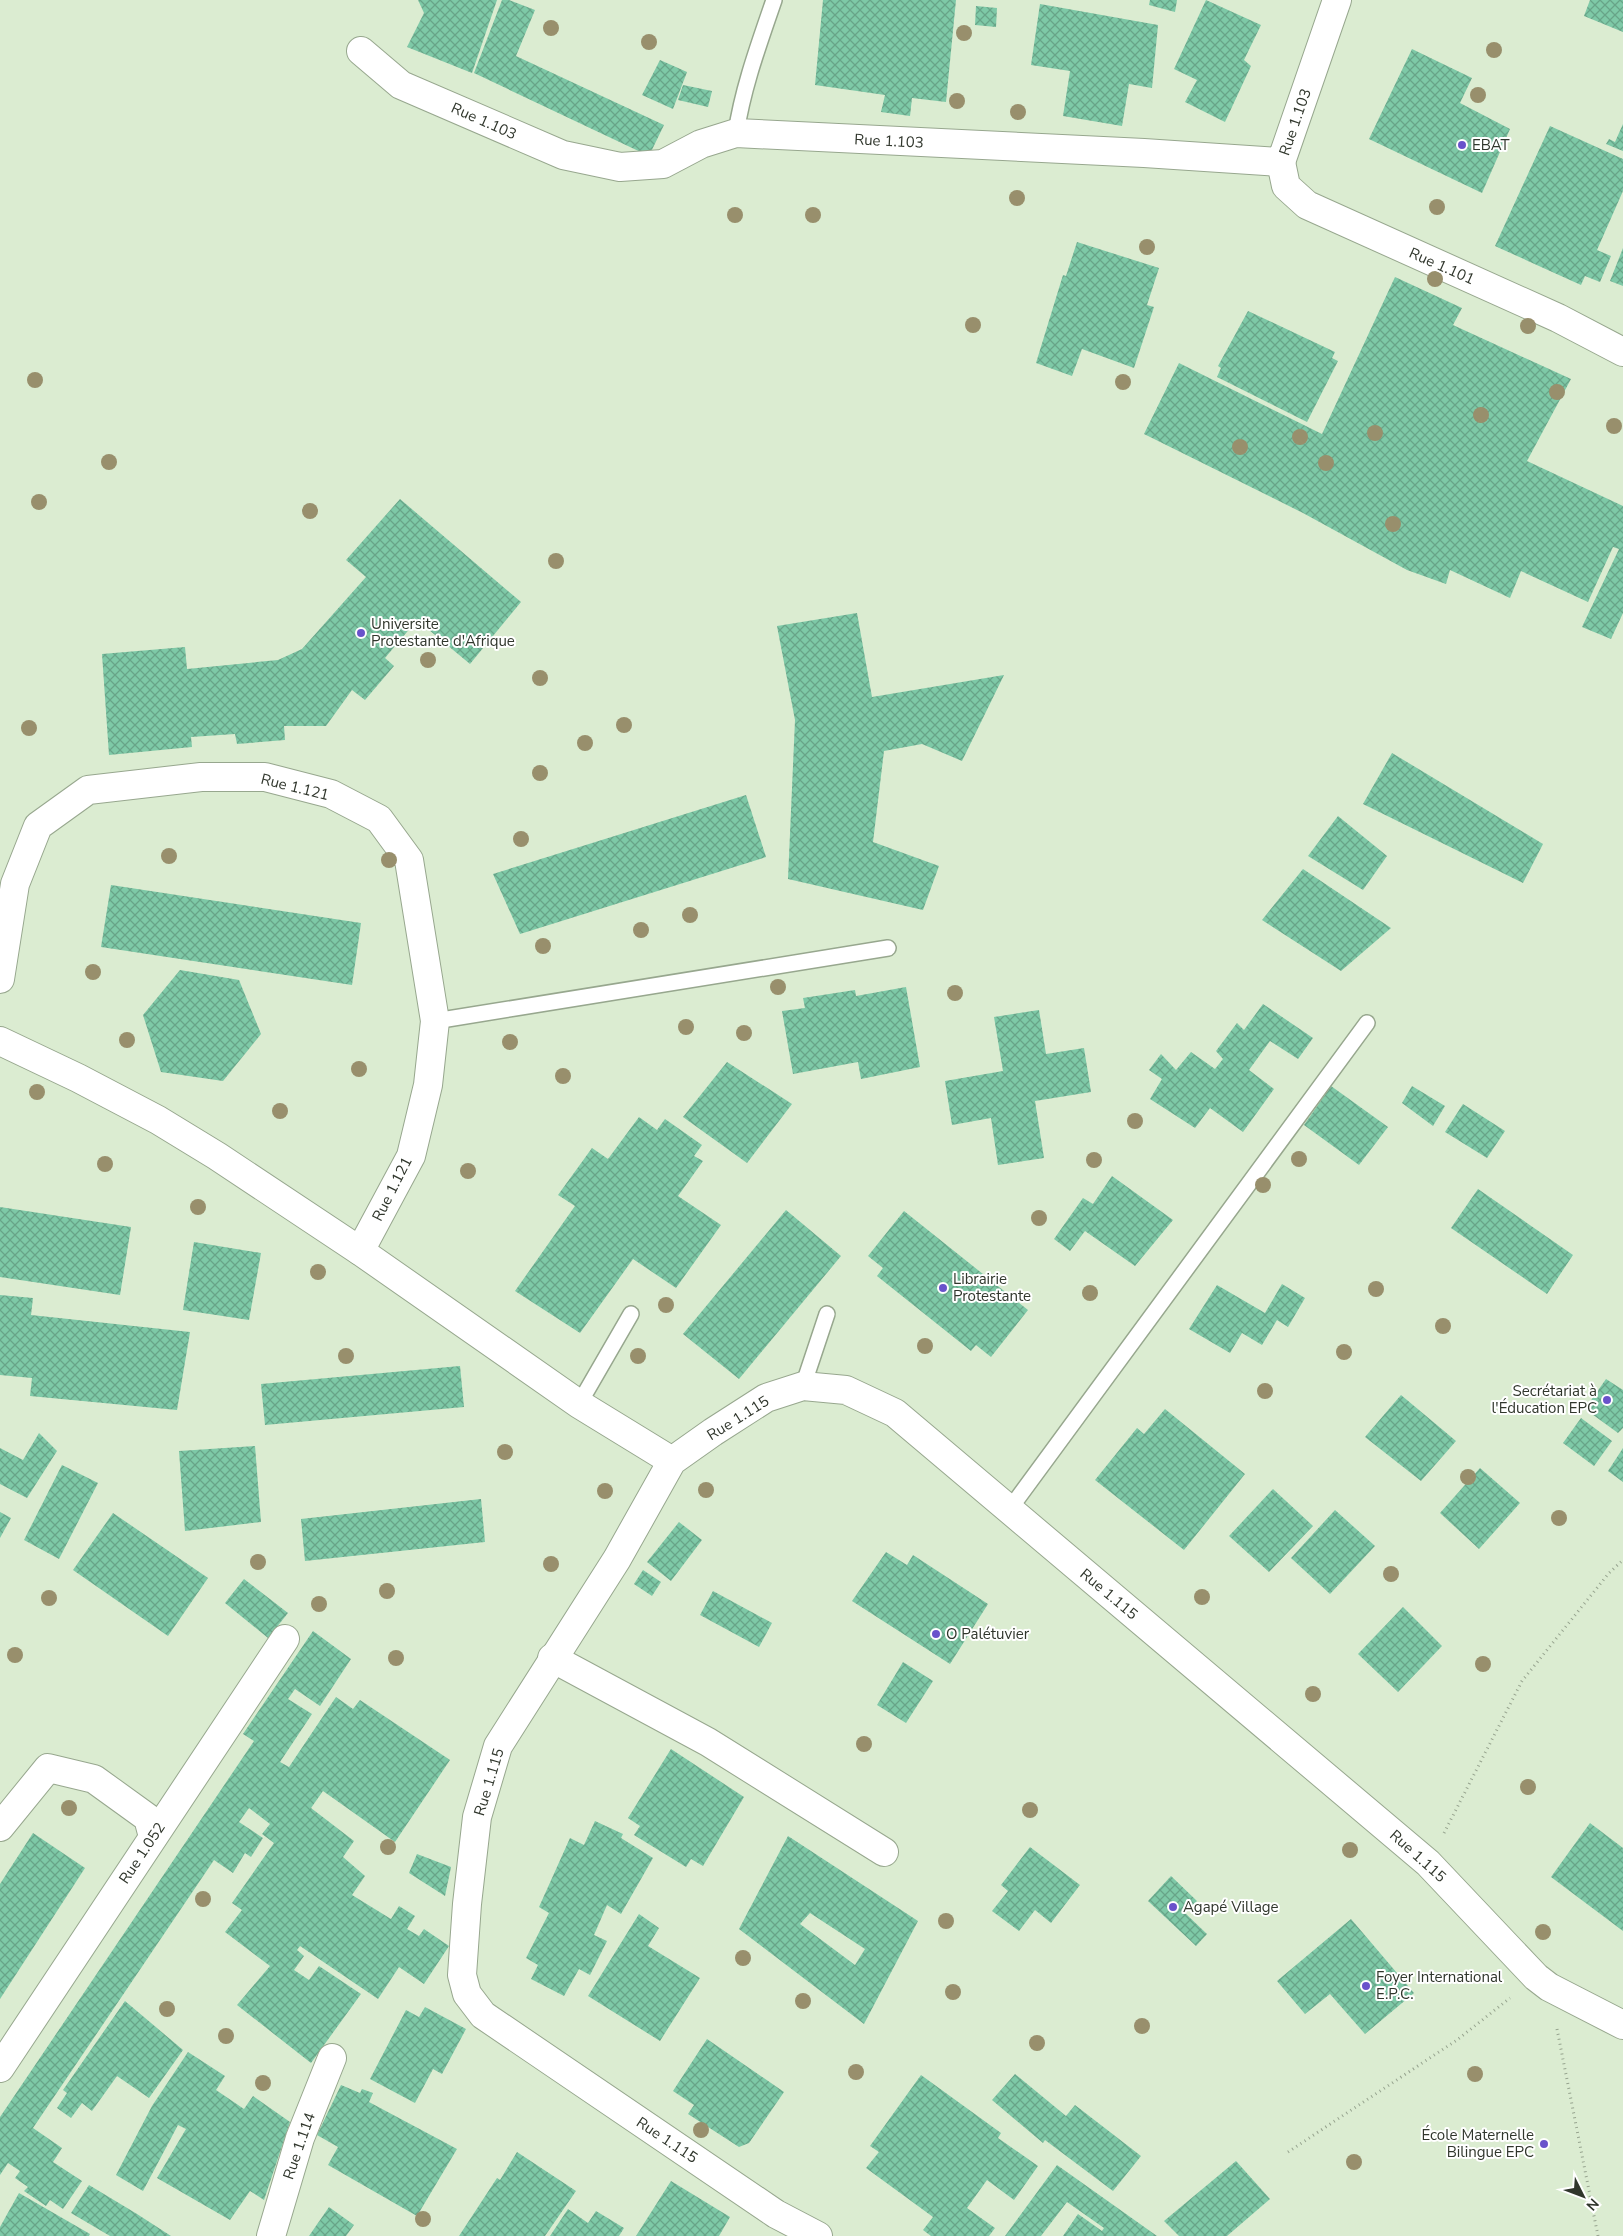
<svg xmlns="http://www.w3.org/2000/svg" width="1623" height="2236" font-family="'Nunito Sans',sans-serif">
<style>
.building{fill:url(#building-cross-hatch);fill-rule:evenodd}
.lines{fill:none;stroke-linecap:round;stroke-linejoin:round}
.service-casing{stroke:#97a78e;stroke-width:18}
.minor-casing{stroke:#97a78e;stroke-width:30}
.path{stroke:#97a48f;stroke-width:3;stroke-dasharray:1 4;stroke-linecap:butt}
.service{stroke:#fff;stroke-width:15}
.minor{stroke:#fff;stroke-width:28}
.tree{fill:#988f6c}
.poi-dot{fill:#6952cb;stroke:#fff;stroke-width:2}
.labels{text-anchor:middle;stroke-width:4;stroke-linejoin:round;paint-order:stroke}
.street-label{font-size:15px;fill:#30362c;stroke:#fff}
.poi-label{font-size:15px;fill:#30362c;stroke:#fff;text-anchor:start}
</style>
<defs>
<pattern id="building-cross-hatch" width="8" height="8" patternUnits="userSpaceOnUse" patternTransform="scale(1.25)"><rect width="8" height="8" fill="#7ec9a7"/><path d="M0 0l8 8M0 8l8-8" fill="none" stroke="#68a488"/></pattern>
</defs>
<rect width="100%" height="100%" fill="#dbecd1"/>
<g class="building">
<path d="M418,0H497L472,73L407,47L424,13Z"/>
<path d="M502,0H509L535,10L516,56L664,125L649,156L474,73Z"/>
<path d="M823,0H956L946,102L912,98L910,116L881,112L885,95L815,85Z"/>
<path d="M1150,0H1177L1175,12L1149,5Z"/>
<path d="M1206,0L1261,25L1244,60L1251,66L1225,122L1185,102L1197,80L1174,69Z"/>
<path d="M1590,0H1623V32L1584,16Z"/>
<path d="M1040,4L1158,25L1152,88L1129,84L1122,126L1063,116L1070,71L1031,65Z"/>
<path d="M976,6L997,8L996,27L975,25Z"/>
<path d="M1412,49L1472,78L1460,103L1510,129L1482,193L1369,139Z"/>
<path d="M660,60L687,72L673,109L642,95Z"/>
<path d="M683,85L712,91L708,107L678,100Z"/>
<path d="M1623,124V151L1606,144L1609,139L1615,142Z"/>
<path d="M1550,126L1623,159V191L1597,250L1611,256L1600,282L1585,276L1581,285L1495,246Z"/>
<path d="M1077,242L1159,268L1147,305L1154,307L1134,368L1082,349L1072,376L1036,363L1063,275L1066,276Z"/>
<path d="M1623,248V286L1610,281Z"/>
<path d="M1395,277L1462,308L1453,325L1571,379L1527,461L1623,506V613L1611,639L1582,627L1619,549L1613,547L1588,602L1521,571L1510,598L1450,570L1446,584L1407,570L1303,513L1144,434L1179,363L1322,434Z"/>
<path d="M1248,311L1335,352L1332,358L1338,361L1307,422L1217,377L1221,368L1218,366Z"/>
<path d="M400,499L521,602L470,664L417,620L385,658L394,666L365,700L352,690L326,726H284L285,740L237,744L235,734L191,737L192,747L109,755L102,654L185,647L187,669L278,660L302,649L366,577L346,560Z"/>
<path d="M857,613L872,697L1004,675L962,761L922,744L884,751L873,842L939,866L923,910L788,879L795,720L777,626Z"/>
<path d="M1392,753L1543,844L1523,883L1363,804Z"/>
<path d="M746,795L766,857L520,934L493,874Z"/>
<path d="M1338,816L1387,856L1363,890L1308,856Z"/>
<path d="M1303,869L1391,928L1341,971L1262,920Z"/>
<path d="M111,885L361,923L352,985L101,947Z"/>
<path d="M180,970L239,980L261,1034L223,1081L161,1072L143,1015Z"/>
<path d="M906,987L920,1067L861,1079L858,1062L793,1074L782,1011L805,1008L803,998L855,990L856,996Z"/>
<path d="M1263,1004L1313,1038L1298,1059L1270,1041L1249,1070L1274,1089L1243,1132L1210,1108L1195,1128L1150,1099L1162,1079L1149,1070L1161,1054L1176,1070L1191,1052L1215,1069L1223,1059L1216,1051L1237,1023L1244,1030Z"/>
<path d="M1039,1010L1046,1054L1084,1048L1091,1092L1035,1101L1044,1158L998,1165L991,1118L952,1125L945,1081L1003,1071L994,1017Z"/>
<path d="M727,1062L792,1104L747,1163L683,1117Z"/>
<path d="M1331,1086L1388,1127L1359,1165L1304,1125Z"/>
<path d="M1412,1086L1445,1106L1433,1126L1402,1103Z"/>
<path d="M1463,1104L1505,1131L1487,1158L1445,1132Z"/>
<path d="M639,1117L657,1130L665,1119L702,1145L694,1156L703,1161L678,1196L721,1225L676,1288L633,1259L580,1333L515,1291L575,1206L558,1195L592,1148L608,1159Z"/>
<path d="M1112,1176L1173,1220L1135,1266L1085,1231L1070,1251L1054,1239L1083,1198L1093,1204Z"/>
<path d="M1478,1189L1573,1255L1547,1294L1451,1228Z"/>
<path d="M0,1207L131,1227L120,1295L0,1277Z"/>
<path d="M786,1210L841,1256L739,1379L683,1334Z"/>
<path d="M904,1211L1028,1310L991,1357L976,1345L971,1351L877,1276L883,1268L868,1256Z"/>
<path d="M194,1242L261,1253L249,1320L183,1310Z"/>
<path d="M1282,1284L1305,1298L1288,1327L1277,1320L1262,1345L1242,1333L1230,1353L1189,1329L1217,1285L1265,1313Z"/>
<path d="M0,1295L33,1298L31,1315L190,1332L177,1410L30,1396L32,1378L0,1375Z"/>
<path d="M460,1366L464,1407L265,1425L261,1384Z"/>
<path d="M1606,1379L1623,1390V1428L1618,1433L1585,1409Z"/>
<path d="M1401,1395L1456,1441L1421,1481L1365,1437Z"/>
<path d="M1165,1409L1245,1474L1184,1550L1095,1480L1137,1428L1144,1434Z"/>
<path d="M1581,1418L1612,1441L1594,1466L1563,1443Z"/>
<path d="M39,1433L57,1451L27,1498L0,1484V1448L23,1460Z"/>
<path d="M255,1446L261,1522L185,1531L179,1451Z"/>
<path d="M1623,1448V1482L1608,1471Z"/>
<path d="M62,1465L98,1483L59,1559L24,1540Z"/>
<path d="M1480,1468L1520,1503L1479,1549L1440,1513Z"/>
<path d="M1273,1489L1313,1526L1269,1572L1229,1536Z"/>
<path d="M481,1499L485,1542L305,1561L301,1519Z"/>
<path d="M1335,1510L1375,1546L1330,1594L1291,1558Z"/>
<path d="M0,1512L11,1518L0,1538Z"/>
<path d="M113,1513L208,1578L168,1636L73,1570Z"/>
<path d="M679,1522L702,1540L671,1581L647,1562Z"/>
<path d="M886,1552L907,1565L913,1555L988,1604L950,1664L852,1601Z"/>
<path d="M643,1570L661,1582L652,1596L634,1584Z"/>
<path d="M244,1579L288,1613L268,1638L225,1603Z"/>
<path d="M713,1591L772,1623L759,1647L700,1615Z"/>
<path d="M1403,1607L1442,1646L1398,1692L1358,1654Z"/>
<path d="M313,1631L351,1659L320,1706L295,1689L288,1699L312,1714L280,1762L289,1767L336,1697L353,1709L360,1700L450,1760L395,1842L323,1791L311,1808L354,1841L343,1857L365,1876L352,1895L391,1919L399,1906L415,1916L407,1929L419,1936L424,1929L449,1946L424,1984L399,1967L378,1999L300,1946L297,1950L304,1956L294,1970L309,1980L319,1966L361,1994L311,2063L237,2005L270,1966L225,1932L242,1910L232,1903L274,1843L262,1834L270,1824L249,1808L239,1822L263,1838L251,1857L245,1853L233,1873L214,1860L33,2128L62,2148L53,2162L82,2181L63,2209L50,2200L46,2206L24,2191L28,2187L15,2178L20,2171L8,2163L0,2175V2117L254,1741L243,1734Z"/>
<path d="M903,1662L933,1681L906,1723L877,1705Z"/>
<path d="M671,1749L744,1797L703,1866L691,1859L686,1867L634,1835L640,1826L628,1818Z"/>
<path d="M595,1821L623,1834L621,1838L653,1858L621,1914L607,1905L594,1935L607,1941L590,1975L579,1969L564,1996L531,1979L538,1965L526,1958L549,1913L539,1907L570,1838L584,1845Z"/>
<path d="M1590,1823L1623,1848V1931L1551,1877Z"/>
<path d="M33,1833L85,1868L0,1999V1884Z"/>
<path d="M788,1836L918,1921L864,2024L739,1929ZM810,1913L865,1949L855,1965L800,1924Z"/>
<path d="M1030,1847L1080,1885L1051,1923L1035,1910L1019,1931L992,1911L1008,1891L1001,1885Z"/>
<path d="M417,1854L451,1867L445,1896L409,1873Z"/>
<path d="M1171,1876L1197,1901L1185,1913L1207,1934L1196,1946L1148,1901Z"/>
<path d="M639,1914L659,1928L648,1946L700,1978L660,2041L588,1996Z"/>
<path d="M1351,1919L1414,1993L1365,2034L1330,1994L1305,2014L1277,1981Z"/>
<path d="M125,2001L183,2050L149,2098L117,2076L92,2111L82,2103L71,2118L57,2108L67,2093L63,2090Z"/>
<path d="M425,2007L466,2029L442,2074L433,2069L415,2103L370,2079L406,2010L419,2017Z"/>
<path d="M707,2039L784,2092L749,2143L739,2147L688,2114L694,2105L673,2091Z"/>
<path d="M188,2052L225,2076L216,2090L244,2109L253,2096L290,2122L264,2200L250,2191L230,2220L157,2178L186,2129L178,2125L143,2191L116,2175L152,2106Z"/>
<path d="M1015,2074L1066,2116L1075,2105L1141,2156L1113,2191L1045,2140L1043,2143L992,2100Z"/>
<path d="M921,2075L1001,2133L998,2138L1038,2166L1014,2200L987,2180L967,2208L995,2228L989,2236H931L923,2230L933,2217L866,2168L879,2152L870,2146Z"/>
<path d="M341,2085L360,2093L362,2089L373,2093L369,2102L457,2149L417,2216L328,2165L338,2147L317,2135Z"/>
<path d="M517,2152L576,2191L545,2236H459L497,2178L500,2180Z"/>
<path d="M1236,2161L1270,2199L1227,2236H1179L1164,2221Z"/>
<path d="M1057,2165L1157,2236H1063L1078,2214L1102,2231L1104,2228L1067,2202L1041,2236H1005Z"/>
<path d="M671,2181L730,2217L719,2236H636Z"/>
<path d="M89,2185L137,2214L171,2236H110L71,2213Z"/>
<path d="M19,2193L90,2234L89,2236H0V2227Z"/>
<path d="M329,2207L354,2225L346,2236H309Z"/>
<path d="M568,2209L588,2223L596,2211L624,2228L619,2236H550Z"/>
</g>
<g class="lines">
<g class="service-casing">
<g id="service">
<path d="M736,133C743,87 759,44 774,0"/>
<path d="M435,1021L888,948"/>
<path d="M803,1386L827,1314"/>
<path d="M579,1404L631,1314"/>
<path d="M1009,1510L1367,1023"/>
</g>
</g>
<g class="minor-casing">
<g id="minor">
<path d="M361,51L401,85L563,155L620,167L663,164L701,144L736,133L1144,153L1281,162L1337,0"/>
<path d="M1281,162L1286,186L1307,205L1558,318L1623,352"/>
<path d="M0,979L15,884L38,826L88,790L201,777H265L331,794L379,819L409,860L435,1021L428,1085L411,1156L360,1251"/>
<path d="M0,1041L78,1078L158,1120L217,1156L360,1251L579,1404L672,1461"/>
<path d="M552,1658L708,1742L884,1852"/>
<path d="M0,1827L48,1768L94,1779L148,1818L153,1837"/>
<path d="M0,2068L285,1639"/>
<path d="M271,2236L300,2138L332,2058"/>
<path d="M818,2236L776,2214L483,2015L467,1994L462,1975L467,1904L477,1817L498,1746L617,1559L672,1461L713,1432L766,1398L803,1386L846,1390L895,1413L1428,1863L1536,1977L1549,1987L1623,2025"/>
</g>
</g>
<g class="path">
<path d="M1444,1833L1522,1681L1609,1573L1623,1560"/>
<path d="M1557,2029L1598,2236"/>
<path d="M1288,2152L1457,2040L1510,1998"/>
</g>
<use href="#service" class="service"/>
<use href="#minor" class="minor"/>
</g>
<g class="tree">
<circle cx="551" cy="28" r="8"/>
<circle cx="964" cy="33" r="8"/>
<circle cx="649" cy="42" r="8"/>
<circle cx="1494" cy="50" r="8"/>
<circle cx="1478" cy="95" r="8"/>
<circle cx="957" cy="101" r="8"/>
<circle cx="1018" cy="112" r="8"/>
<circle cx="1017" cy="198" r="8"/>
<circle cx="1437" cy="207" r="8"/>
<circle cx="735" cy="215" r="8"/>
<circle cx="813" cy="215" r="8"/>
<circle cx="1147" cy="247" r="8"/>
<circle cx="1435" cy="279" r="8"/>
<circle cx="973" cy="325" r="8"/>
<circle cx="1528" cy="326" r="8"/>
<circle cx="35" cy="380" r="8"/>
<circle cx="1123" cy="382" r="8"/>
<circle cx="1557" cy="392" r="8"/>
<circle cx="1481" cy="415" r="8"/>
<circle cx="1614" cy="426" r="8"/>
<circle cx="1375" cy="433" r="8"/>
<circle cx="1300" cy="437" r="8"/>
<circle cx="1240" cy="447" r="8"/>
<circle cx="109" cy="462" r="8"/>
<circle cx="1326" cy="463" r="8"/>
<circle cx="39" cy="502" r="8"/>
<circle cx="310" cy="511" r="8"/>
<circle cx="1393" cy="524" r="8"/>
<circle cx="556" cy="561" r="8"/>
<circle cx="428" cy="660" r="8"/>
<circle cx="540" cy="678" r="8"/>
<circle cx="624" cy="725" r="8"/>
<circle cx="29" cy="728" r="8"/>
<circle cx="585" cy="743" r="8"/>
<circle cx="540" cy="773" r="8"/>
<circle cx="521" cy="839" r="8"/>
<circle cx="169" cy="856" r="8"/>
<circle cx="389" cy="860" r="8"/>
<circle cx="690" cy="915" r="8"/>
<circle cx="641" cy="930" r="8"/>
<circle cx="543" cy="946" r="8"/>
<circle cx="93" cy="972" r="8"/>
<circle cx="778" cy="987" r="8"/>
<circle cx="955" cy="993" r="8"/>
<circle cx="686" cy="1027" r="8"/>
<circle cx="744" cy="1033" r="8"/>
<circle cx="127" cy="1040" r="8"/>
<circle cx="510" cy="1042" r="8"/>
<circle cx="359" cy="1069" r="8"/>
<circle cx="563" cy="1076" r="8"/>
<circle cx="37" cy="1092" r="8"/>
<circle cx="280" cy="1111" r="8"/>
<circle cx="1135" cy="1121" r="8"/>
<circle cx="1299" cy="1159" r="8"/>
<circle cx="1094" cy="1160" r="8"/>
<circle cx="105" cy="1164" r="8"/>
<circle cx="468" cy="1171" r="8"/>
<circle cx="1263" cy="1185" r="8"/>
<circle cx="198" cy="1207" r="8"/>
<circle cx="1039" cy="1218" r="8"/>
<circle cx="318" cy="1272" r="8"/>
<circle cx="1376" cy="1289" r="8"/>
<circle cx="1090" cy="1293" r="8"/>
<circle cx="666" cy="1305" r="8"/>
<circle cx="1443" cy="1326" r="8"/>
<circle cx="925" cy="1346" r="8"/>
<circle cx="1344" cy="1352" r="8"/>
<circle cx="346" cy="1356" r="8"/>
<circle cx="638" cy="1356" r="8"/>
<circle cx="1265" cy="1391" r="8"/>
<circle cx="505" cy="1452" r="8"/>
<circle cx="1468" cy="1477" r="8"/>
<circle cx="706" cy="1490" r="8"/>
<circle cx="605" cy="1491" r="8"/>
<circle cx="1559" cy="1518" r="8"/>
<circle cx="258" cy="1562" r="8"/>
<circle cx="551" cy="1564" r="8"/>
<circle cx="1391" cy="1574" r="8"/>
<circle cx="387" cy="1591" r="8"/>
<circle cx="1202" cy="1597" r="8"/>
<circle cx="49" cy="1598" r="8"/>
<circle cx="319" cy="1604" r="8"/>
<circle cx="15" cy="1655" r="8"/>
<circle cx="396" cy="1658" r="8"/>
<circle cx="1483" cy="1664" r="8"/>
<circle cx="1313" cy="1694" r="8"/>
<circle cx="864" cy="1744" r="8"/>
<circle cx="1528" cy="1787" r="8"/>
<circle cx="69" cy="1808" r="8"/>
<circle cx="1030" cy="1810" r="8"/>
<circle cx="388" cy="1847" r="8"/>
<circle cx="1350" cy="1850" r="8"/>
<circle cx="203" cy="1899" r="8"/>
<circle cx="946" cy="1921" r="8"/>
<circle cx="1543" cy="1932" r="8"/>
<circle cx="743" cy="1958" r="8"/>
<circle cx="953" cy="1992" r="8"/>
<circle cx="803" cy="2001" r="8"/>
<circle cx="167" cy="2009" r="8"/>
<circle cx="1142" cy="2026" r="8"/>
<circle cx="226" cy="2036" r="8"/>
<circle cx="1037" cy="2043" r="8"/>
<circle cx="856" cy="2072" r="8"/>
<circle cx="1475" cy="2074" r="8"/>
<circle cx="263" cy="2083" r="8"/>
<circle cx="701" cy="2130" r="8"/>
<circle cx="1354" cy="2162" r="8"/>
<circle cx="423" cy="2219" r="8"/>
</g>
<g class="poi-dot">
<circle cx="1462" cy="145" r="5"/>
<circle cx="361" cy="633" r="5"/>
<circle cx="943" cy="1288" r="5"/>
<circle cx="1607" cy="1400" r="5"/>
<circle cx="936" cy="1634" r="5"/>
<circle cx="1173" cy="1907" r="5"/>
<circle cx="1366" cy="1986" r="5"/>
<circle cx="1544" cy="2144" r="5"/>
</g>
<g class="labels">
<g class="street-label">
<text transform="translate(484 121) rotate(24)" y="5">Rue 1.103</text>
<text transform="translate(1295 122) rotate(-71)" y="5">Rue 1.103</text>
<text transform="translate(889 141) rotate(3)" y="5">Rue 1.103</text>
<text transform="translate(1442 266) rotate(24)" y="5">Rue 1.101</text>
<text transform="translate(295 787) rotate(14)" y="5">Rue 1.121</text>
<text transform="translate(392 1189) rotate(-63)" y="5">Rue 1.121</text>
<text transform="translate(738 1418) rotate(-32)" y="5">Rue 1.115</text>
<text transform="translate(1109 1594) rotate(40)" y="5">Rue 1.115</text>
<text transform="translate(489 1782) rotate(-73)" y="5">Rue 1.115</text>
<text transform="translate(142 1853) rotate(-56)" y="5">Rue 1.052</text>
<text transform="translate(1418 1856) rotate(42)" y="5">Rue 1.115</text>
<text transform="translate(667 2140) rotate(34)" y="5">Rue 1.115</text>
<text transform="translate(299 2146) rotate(-71)" y="5">Rue 1.114</text>
</g>
<g class="poi-label">
<text x="1472" y="150">EBAT</text>
<text x="371" y="629">Universite<tspan x="371" dy="17">Protestante d'Afrique</tspan></text>
<text x="953" y="1284">Librairie<tspan x="953" dy="17">Protestante</tspan></text>
<text x="1597" y="1396" text-anchor="end">Secrétariat à<tspan x="1597" dy="17">l'Éducation EPC</tspan></text>
<text x="946" y="1639">O Palétuvier</text>
<text x="1183" y="1912">Agapé Village</text>
<text x="1376" y="1982">Foyer International<tspan x="1376" dy="17">E.P.C.</tspan></text>
<text x="1534" y="2140" text-anchor="end">École Maternelle<tspan x="1534" dy="17">Bilingue EPC</tspan></text>
</g>
</g>
<g transform="translate(1583 2196) rotate(132)" stroke="#ffffff" stroke-width="4" paint-order="stroke">
<path d="M0-4L9 19L0 12L-9 19Z" fill="#30362c"/>
<text y="-8" font-size="14" font-weight="bold" text-anchor="middle" fill="#30362c">N</text>
</g>
</svg>
